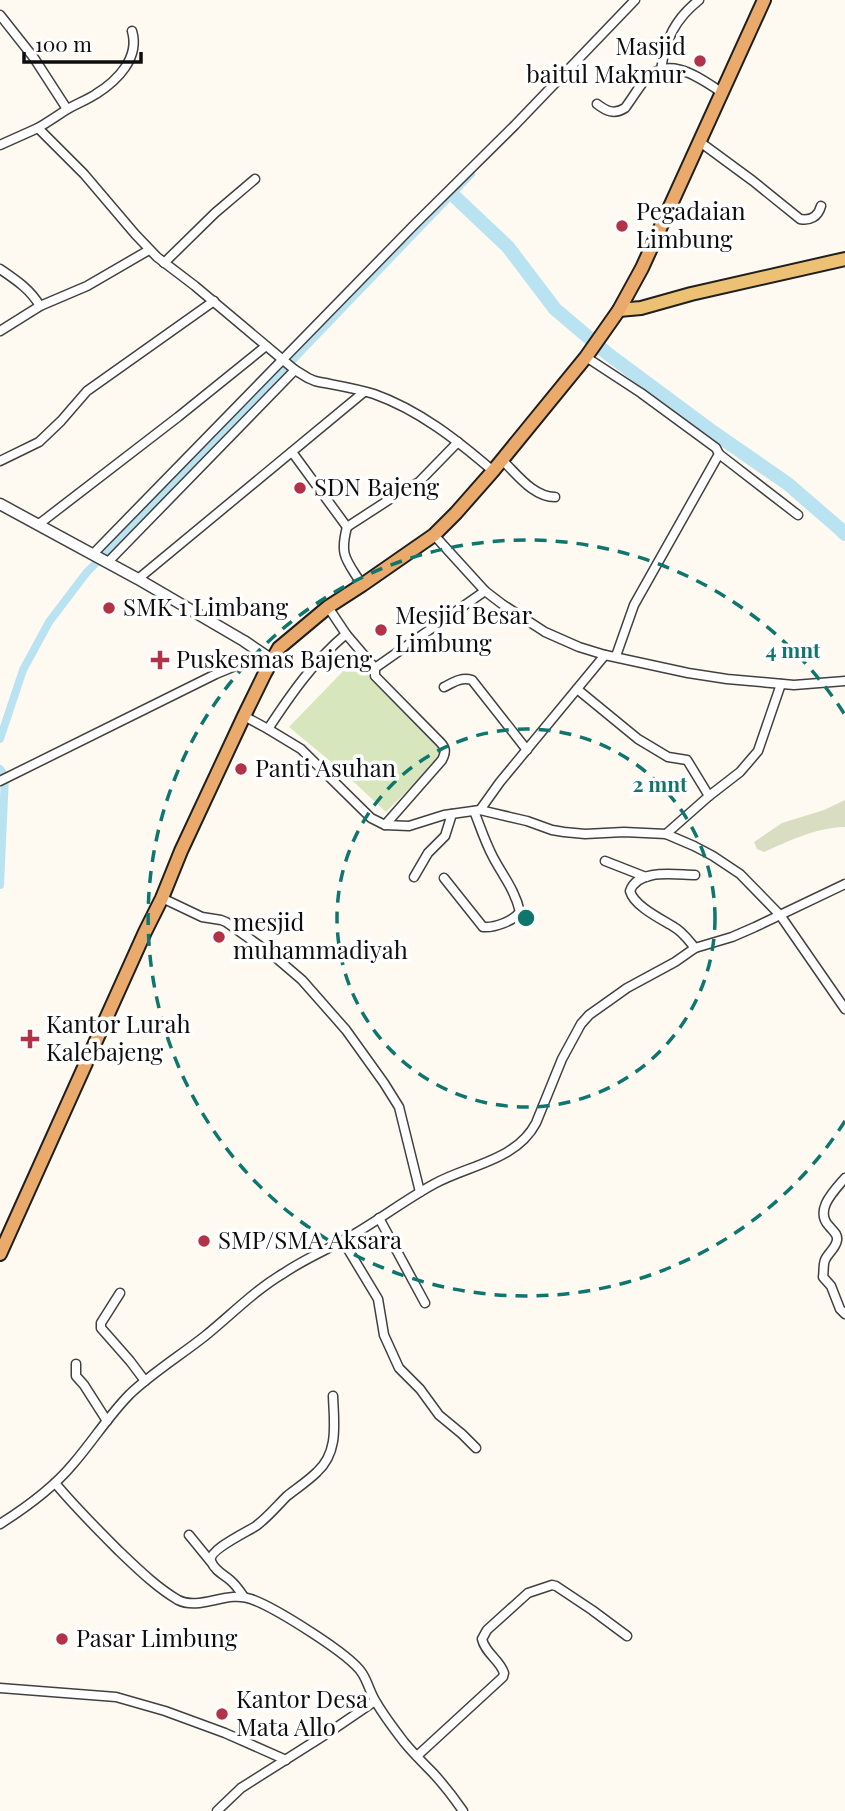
<svg xmlns="http://www.w3.org/2000/svg" width="845" height="1811" font-family="'Playfair Display',serif">
<style>
.green{fill:#d7e6bd}
.cemetery{fill:#d9dec3}
.lines{fill:none;stroke-linecap:round;stroke-linejoin:round}
.canal{stroke:#bae3f1;stroke-width:8}
.river{stroke:#bae3f1;stroke-width:14}
.minor-casing{stroke:#414141;stroke-width:11}
.tertiary-casing{stroke:#414141;stroke-width:13}
.primary-casing{stroke:#1f1f1f;stroke-width:16}
.trunk-casing{stroke:#1f1f1f;stroke-width:16}
.minor{stroke:#fff;stroke-width:8}
.tertiary{stroke:#fff;stroke-width:10}
.primary{stroke:#ecc173;stroke-width:12}
.trunk{stroke:#eaaa6c;stroke-width:12}
.ring{fill:none;stroke:#0f766e;stroke-width:3.5;stroke-dasharray:12 9}
.poi-dot{fill:#b23347;stroke:#fff;stroke-width:2.5}
.labels{text-anchor:middle;stroke-width:7;stroke-linejoin:round;paint-order:stroke}
.poi-label{font-size:24px;fill:#0e0e0e;stroke:#fff;text-anchor:start}
.centre{fill:#0f766e;stroke:#fff;stroke-width:3.5}
.ring-label{font-size:21px;text-anchor:middle;font-weight:bold;fill:#0f766e;stroke:#fff;stroke-width:7;stroke-linejoin:round;paint-order:stroke}
</style>
<rect width="100%" height="100%" fill="#fefaf1"/>
<path class="green" d="M353,661L448,750L386,812L341,770L289,727Z"/>
<path class="cemetery" d="M845,800V827C814,828 792,840 764,852L757,849L754,842L782,823L824,810Z"/>
<g class="lines">
<g class="canal">
<path d="M0,739L23,670L49,622L87,572L138,521L471,174"/>
<path d="M0,769L5,776L0,885"/>
</g>
<path class="river" d="M452,194L508,247L555,309L608,354L713,432L788,484L840,529L845,534"/>
<g class="minor-casing">
<g id="minor">
<path d="M0,15L34,58L67,109"/>
<path d="M661,70C665,40 675,19 699,0"/>
<path d="M597,104C606,111 614,115 625,108C631,100 637,90 644,81C669,53 699,78 723,93"/>
<path d="M38,128C48,122 57,116 66,110C76,104 87,100 96,94C117,81 140,58 132,31"/>
<path d="M700,142L753,181L800,219C810,221 818,217 821,206"/>
<path d="M0,145L38,128L84,174L135,234L157,257L195,286L295,370L308,378L315,381C334,385 355,388 374,394C419,410 457,440 493,471"/>
<path d="M164,263L215,213L255,179"/>
<path d="M0,269C16,280 30,289 40,306"/>
<path d="M0,331L40,306L87,286L149,250"/>
<path d="M586,357L641,393L716,448L719,454L634,605L616,656"/>
<path d="M292,452L347,527C339,557 347,560 362,585"/>
<path d="M719,454L798,515"/>
<path d="M502,460C517,474 533,497 555,497"/>
<path d="M0,461L39,442L61,421L87,391L214,301"/>
<path d="M39,524L178,417L266,346"/>
<path d="M347,527L404,490L419,482L458,442"/>
<path d="M434,535L485,591L502,604L545,632L579,647L605,655L688,673L727,679L794,685L845,681"/>
<path d="M93,554L413,226L515,125L635,0"/>
<path d="M108,562L295,370"/>
<path d="M138,579L364,392"/>
<path d="M328,607L346,634L375,668"/>
<path d="M444,687C454,682 461,677 472,680L527,750"/>
<path d="M577,689L638,739L668,757L687,760L709,796"/>
<path d="M244,716L268,729L301,749L371,818L385,825L409,826L444,815L480,810L527,821L552,830L564,832L585,834L624,832L666,834L694,846L713,856L740,874L780,915L845,1009"/>
<path d="M268,729C291,694 314,661 346,634"/>
<path d="M0,781L216,674L264,654"/>
<path d="M480,810L500,782L605,655"/>
<path d="M385,825L442,760C446,752 446,748 440,742L375,676V668L485,591"/>
<path d="M666,834L709,796L740,772L758,751L781,684"/>
<path d="M605,861L646,877"/>
<path d="M414,877L428,853L445,836L452,814"/>
<path d="M444,878L483,927C495,928 513,921 520,912C515,890 503,876 493,857C485,842 480,826 474,811"/>
<path d="M162,898L202,917L221,920L226,922L274,956L302,980L346,1030L384,1083L399,1107L420,1192"/>
<path d="M695,948C689,941 683,932 674,927C661,919 634,906 630,891C638,868 676,875 695,875"/>
<path d="M845,1178C834,1191 814,1210 829,1226C833,1231 838,1234 837,1240C836,1248 828,1253 825,1260C823,1265 824,1271 823,1277L831,1286L840,1309L845,1314"/>
<path d="M379,1218L425,1303"/>
<path d="M343,1241L378,1299L384,1335L399,1368L420,1389L439,1415L462,1434L476,1448"/>
<path d="M120,1293L101,1323V1328L130,1361L145,1381"/>
<path d="M76,1364V1376L84,1385L107,1421"/>
<path d="M55,1483C75,1507 97,1529 119,1551C138,1569 156,1587 178,1600C200,1611 227,1590 251,1599C274,1607 350,1654 362,1673C368,1682 370,1693 376,1702C384,1716 394,1729 404,1742C413,1753 423,1763 433,1773C444,1785 454,1798 463,1811"/>
<path d="M0,1524C27,1507 53,1488 73,1464C93,1441 109,1415 130,1394C152,1373 181,1355 205,1336C231,1315 255,1290 284,1273C303,1260 324,1251 344,1240C375,1223 403,1201 434,1184C468,1165 516,1161 536,1123L562,1059L581,1024L589,1015L627,988L675,962L695,948L732,937L755,927L845,884"/>
<path d="M189,1535L211,1562"/>
<path d="M244,1597C240,1591 236,1585 230,1580C224,1575 214,1570 211,1561C208,1550 247,1532 256,1526C267,1518 277,1506 287,1496C297,1488 308,1481 317,1472C339,1452 334,1423 333,1396"/>
<path d="M0,1688L116,1697L165,1711L225,1733L286,1760"/>
<path d="M417,1756L503,1677L504,1673C500,1660 485,1653 482,1639L487,1630L528,1593L552,1585L556,1586L592,1610L627,1636"/>
<path d="M217,1811L241,1788L331,1731L375,1701"/>
</g>
</g>
<g class="tertiary-casing">
<path id="tertiary" d="M0,504L138,579L244,641L272,660"/>
</g>
<g class="primary-casing">
<path id="primary" d="M619,310L641,308L691,294L845,259"/>
</g>
<g class="trunk-casing">
<path id="trunk" d="M0,1254L145,932L162,898L181,851L244,716L265,673L279,648L328,607L362,585L434,535L456,513L493,471L586,357L619,310L642,268L764,0"/>
</g>
<use href="#minor" class="minor"/>
<use href="#tertiary" class="tertiary"/>
<use href="#primary" class="primary"/>
<use href="#trunk" class="trunk"/>
</g>
<g class="ring">
<circle cx="526" cy="918" r="189"/>
<path d="M845 1121A378 378 0 1 1 845 715"/>
</g>
<g class="poi-dot">
<circle cx="700" cy="61" r="7"/>
<circle cx="622" cy="226" r="7"/>
<circle cx="300" cy="488" r="7"/>
<circle cx="109" cy="608" r="7"/>
<circle cx="381" cy="630" r="7"/>
<path d="M156.5 649.5h7v7h7v7h-7v7h-7v-7h-7v-7h7z"/>
<circle cx="241" cy="769" r="7"/>
<circle cx="219" cy="937" r="7"/>
<path d="M26.5 1028.5h7v7h7v7h-7v7h-7v-7h-7v-7h7z"/>
<circle cx="204" cy="1241" r="7"/>
<circle cx="62" cy="1639" r="7"/>
<circle cx="222" cy="1714" r="7"/>
</g>
<g class="labels">
<g class="poi-label">
<text x="686" y="55" text-anchor="end">Masjid<tspan x="686" dy="28">baitul Makmur</tspan></text>
<text x="636" y="220">Pegadaian<tspan x="636" dy="28">Limbung</tspan></text>
<text x="314" y="496">SDN Bajeng</text>
<text x="123" y="616">SMK 1 Limbang</text>
<text x="395" y="624">Mesjid Besar<tspan x="395" dy="28">Limbung</tspan></text>
<text x="176" y="668">Puskesmas Bajeng</text>
<text x="255" y="777">Panti Asuhan</text>
<text x="233" y="931">mesjid<tspan x="233" dy="28">muhammadiyah</tspan></text>
<text x="46" y="1033">Kantor Lurah<tspan x="46" dy="28">Kalebajeng</tspan></text>
<text x="218" y="1249">SMP/SMA Aksara</text>
<text x="76" y="1647">Pasar Limbung</text>
<text x="236" y="1708">Kantor Desa<tspan x="236" dy="28">Mata Allo</tspan></text>
</g>
</g>
<circle cx="526" cy="918" r="10" class="centre"/>
<g class="ring-label">
<text x="793" y="658">4 mnt</text>
<text x="660" y="792">2 mnt</text>
</g>
<path d="M24 52v10h117v-10" fill="none" stroke="#0e0e0e" stroke-width="3.5"/>
<text x="35" y="52" font-size="21" fill="#0e0e0e" stroke="#ffffff" stroke-width="5" paint-order="stroke">100 m</text>
</svg>
